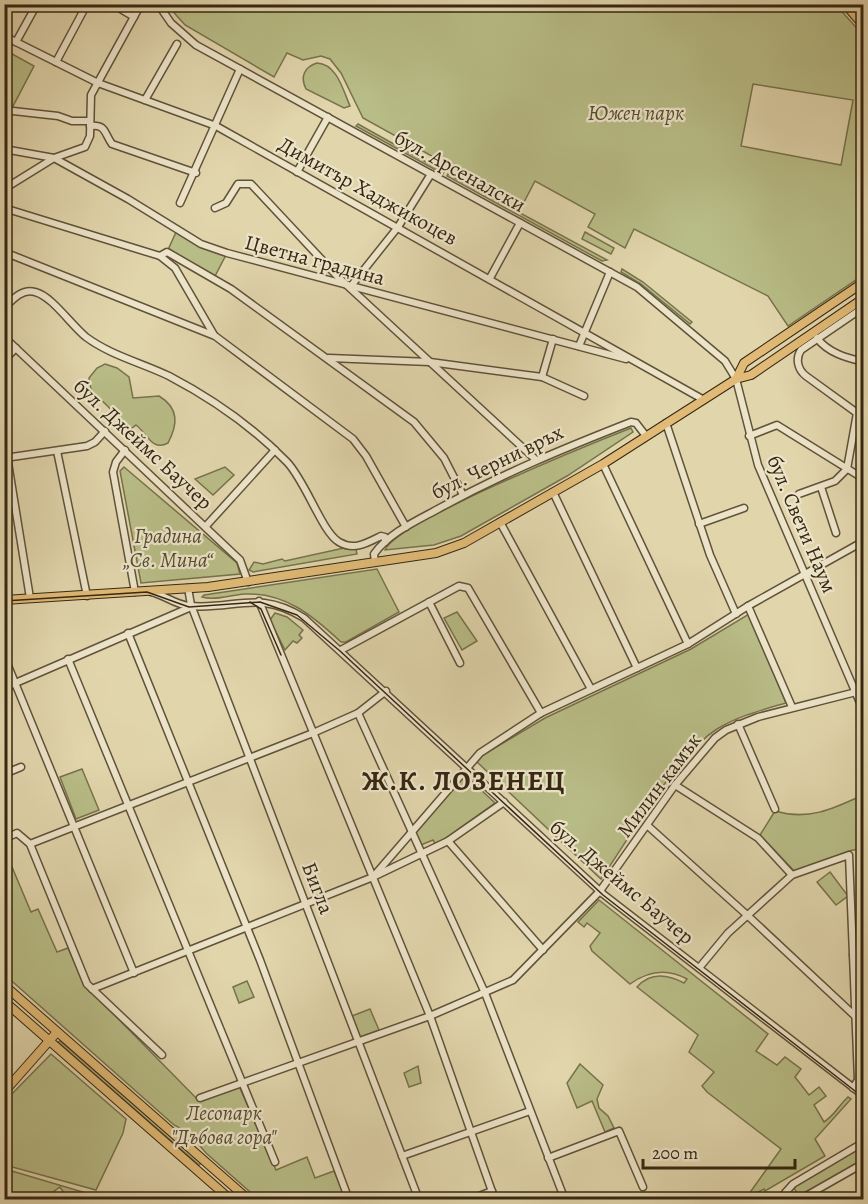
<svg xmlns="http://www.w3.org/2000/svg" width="868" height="1204" font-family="Alegreya,serif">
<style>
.green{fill:#b8bc86;stroke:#77724c;stroke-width:1.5;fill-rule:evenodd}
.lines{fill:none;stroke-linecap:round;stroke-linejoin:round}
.minor-casing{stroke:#615239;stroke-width:9}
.major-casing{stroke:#362713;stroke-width:10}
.minor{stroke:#ece4c9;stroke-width:6}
.major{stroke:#e0ba76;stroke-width:8}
.tram{stroke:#362713;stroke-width:1.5}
.labels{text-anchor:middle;stroke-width:4.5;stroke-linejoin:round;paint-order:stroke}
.park-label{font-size:21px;font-style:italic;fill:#564c30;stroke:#ece4c9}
.street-label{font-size:21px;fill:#362713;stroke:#ece4c9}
.district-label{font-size:27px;font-weight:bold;letter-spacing:1.5px;fill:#362713;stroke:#ece4c9}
</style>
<rect width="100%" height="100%" fill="#e1d5ac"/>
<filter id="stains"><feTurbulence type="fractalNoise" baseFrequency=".00333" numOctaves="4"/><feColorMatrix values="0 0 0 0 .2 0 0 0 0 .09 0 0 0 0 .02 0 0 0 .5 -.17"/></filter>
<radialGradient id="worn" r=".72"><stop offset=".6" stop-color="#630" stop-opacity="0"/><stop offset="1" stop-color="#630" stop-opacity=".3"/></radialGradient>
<g class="green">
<path d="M167,5H836L863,35V275L788,326L768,296L634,229L625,248L588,227L595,214L535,181L522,206L363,118L341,73L330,59L321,56L303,60L287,53L274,77L185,25ZM753,84L853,100L841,165L741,146Z"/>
<path d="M5,50L34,66L12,108L5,106Z"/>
<path d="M317,63C337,64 343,90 350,106L344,108L306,89C300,77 304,67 317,63Z"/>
<path d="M358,124L444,172L443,174L356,126Z"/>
<path d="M448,174L607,260L602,261L447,176Z"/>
<path d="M177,230L227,253L213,280L167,252Z"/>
<path d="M585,232L614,248L611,254L582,239Z"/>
<path d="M622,269L643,282L692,322L690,324L641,284L621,272Z"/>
<path d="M105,364L117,368L129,377L133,398L159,396C179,408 178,424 168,443C152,452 147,433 136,425L131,429L91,390L89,378L97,368Z"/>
<path d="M631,428L633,432L567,476L461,536L434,545L385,550C396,522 593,443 631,428Z"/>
<path d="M124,467L237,563L240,574L141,583L120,471Z"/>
<path d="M225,467L234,475L213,495L195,479Z"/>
<path d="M344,548L356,549L357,554L253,572L249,570L254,562L263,564L282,559L285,561Z"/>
<path d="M377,569L399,612L346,642H341C313,616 285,592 244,594C231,595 214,601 202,597L204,595Z"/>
<path d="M457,612L477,641L462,650L444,618Z"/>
<path d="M275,613L287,617L303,630L299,635L302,638L297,643L293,641L285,650L270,620Z"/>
<path d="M749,614L786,703C762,710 738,716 717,729C675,756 631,836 601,879L477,762L483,755L545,718L691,649Z"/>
<path d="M82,769L99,810L76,819L60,777Z"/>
<path d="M465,775L495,803L436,845L433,840L421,845L415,832Z"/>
<path d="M863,795V848L849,851L796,873L760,835L775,811C808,821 833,809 863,795Z"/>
<path d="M12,867L31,912L38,909L57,952L68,948L84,984L199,1101L239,1086L276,1170L307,1157L315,1178L334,1171L346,1199H258L206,1153L189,1133L174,1125L5,975V871Z"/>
<path d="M830,872L848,896L836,905L817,882Z"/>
<path d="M599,900L768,1034L756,1051L777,1065L785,1057L801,1069L795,1077L809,1095L819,1087L826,1096L814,1105L824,1122C835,1115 839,1105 848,1097L851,1099L815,1139L825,1156L765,1191L764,1189L751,1196V1191L781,1149L707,1092L702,1086L714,1072L689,1052L698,1035L637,987C650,972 667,974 684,983L687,979C667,968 648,971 630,984L592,951L590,946L600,933L587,923L584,927L578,922Z"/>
<path d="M247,981L254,997L239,1003L233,987Z"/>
<path d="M370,1009L379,1030L360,1037L352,1016Z"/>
<path d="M60,1041L201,1163L199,1165L58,1042Z"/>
<path d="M51,1054L126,1119L123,1133L96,1190L5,1165V1101Z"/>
<path d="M580,1064L603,1085L597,1099L599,1108L608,1116L614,1128L605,1132L592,1101L577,1108L567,1083Z"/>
<path d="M418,1066L421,1083L409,1087L404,1073Z"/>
<path d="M863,1146V1160L812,1190L798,1196L794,1187Z"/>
<path d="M5,1169L93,1195V1199H68L60,1187L53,1192V1199H19L5,1185Z"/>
</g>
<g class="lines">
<g class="minor-casing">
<g id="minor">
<path d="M112,4L134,17"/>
<path d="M158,4L171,23L196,45L637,287L725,361L736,379L758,465L864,712"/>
<path d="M4,36L98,83L216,126L704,400"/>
<path d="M16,42L37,4"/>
<path d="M56,62L87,4"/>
<path d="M145,100L177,44"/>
<path d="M4,110L58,116L72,121H89"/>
<path d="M90,126C106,124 104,133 112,144L196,173"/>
<path d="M4,149L54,158L128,199L201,244L227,253L626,359"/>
<path d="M297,172L328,117"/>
<path d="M4,189L54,158L85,147L90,136L91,95L141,4"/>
<path d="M180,203L240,69"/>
<path d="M4,208L160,256L167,252L231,289L414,422L444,458L463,495"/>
<path d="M215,208L226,203L238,184H251L338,277L535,459"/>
<path d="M4,252L215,336L353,439L366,456L406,527"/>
<path d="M160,256L175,268L214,335"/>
<path d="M490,278L520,223"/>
<path d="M351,286L398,227L431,174"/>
<path d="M864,307L801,350C795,359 798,370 806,376L857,413L864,414"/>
<path d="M4,308C12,300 22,288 35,292C52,296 71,325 86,337C110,355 142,363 169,376C211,398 254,428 287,462C306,482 322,532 339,542C354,551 367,543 381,536L385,537V542"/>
<path d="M4,337L240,560L248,582"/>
<path d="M817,338C828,353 847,358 864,362"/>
<path d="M579,346L610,272"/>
<path d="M329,358L430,362L542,377L584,396"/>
<path d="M4,360L16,348"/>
<path d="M542,377L553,339"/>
<path d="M666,423L710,555L736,614"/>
<path d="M749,436L777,425L864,479"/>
<path d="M4,438L30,598"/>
<path d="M125,450L116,462L113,472L135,592"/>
<path d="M57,451L87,596"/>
<path d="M5,458L87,446L95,442L105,431"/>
<path d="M603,464L688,644"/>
<path d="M821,487L836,533"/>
<path d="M553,492L637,668"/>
<path d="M799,494L835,481L847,469L857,413"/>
<path d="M500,522L591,689"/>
<path d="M699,524L744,508"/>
<path d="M206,526L275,450"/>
<path d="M859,544L864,565"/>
<path d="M375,562L374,554C389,533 416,521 438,509C502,474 562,449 631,422L636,423L646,436"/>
<path d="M188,588L191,605L419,1200"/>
<path d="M151,592C165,595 175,605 190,606C235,610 258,589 304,618L603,894L864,1096"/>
<path d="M259,601L430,1016L495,1200"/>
<path d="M429,602L460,663"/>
<path d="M748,606L792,707"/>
<path d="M128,633L260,960L349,1200"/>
<path d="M341,650L459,586L468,588L541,713"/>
<path d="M4,656L134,973"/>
<path d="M68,659L275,1162"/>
<path d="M4,688L191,607"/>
<path d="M358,713L485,993L565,1200"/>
<path d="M738,724L775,809"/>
<path d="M4,774L21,767"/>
<path d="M675,785L758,838L792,875"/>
<path d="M648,826L747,915L855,1016"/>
<path d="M4,839L17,833L30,844L87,984L162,1055"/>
<path d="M448,841L543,950"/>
<path d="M30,844L313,733L358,713L386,691"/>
<path d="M373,877L480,753L541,713L688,644L748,606L864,541"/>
<path d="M853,955L864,967"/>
<path d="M699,968L728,933L792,875L849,855L858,1080L853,1088"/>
<path d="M92,989L373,877L448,841L504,802"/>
<path d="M200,1098L430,1016L513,980L600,891L675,785L715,738L726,730L758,717L864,690"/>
<path d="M402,1156L530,1111"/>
<path d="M548,1158L619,1131L643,1187"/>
<path d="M469,1200L492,1191"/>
<path d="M783,1200L785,1193L793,1184L864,1142"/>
<path d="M799,1200L864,1163"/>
</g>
</g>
<g class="major-casing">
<g id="major">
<path d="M845,4L864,26"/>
<path d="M736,379L744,363L864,282"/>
<path d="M4,600L208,587L436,553L464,543L603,464L736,379L751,375L864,298"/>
<path d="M4,985L249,1200"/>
<path d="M4,1001L231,1200"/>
<path d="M4,1092L57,1032"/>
</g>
</g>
<use href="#minor" class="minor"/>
<use href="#major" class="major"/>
<g class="tram">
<path d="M4,601L147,592L189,607L260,602L297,615L340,651L603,895L864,1098"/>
<path d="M250,602L261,609L281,655"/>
</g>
</g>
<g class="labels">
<g class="park-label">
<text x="636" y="120">Южен парк</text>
<text x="168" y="543">Градина<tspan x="168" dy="24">„Св. Мина“</tspan></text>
<text x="224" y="1120">Лесопарк<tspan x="224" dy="24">"Дъбова гора"</tspan></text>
</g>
<g class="street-label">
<text transform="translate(460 171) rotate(29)" y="7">бул. Арсеналски</text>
<text transform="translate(368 191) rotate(29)" y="7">Димитър Хаджикоцев</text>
<text transform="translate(315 260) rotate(15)" y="7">Цветна градина</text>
<text transform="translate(143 444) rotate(43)" y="7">бул. Джеймс Баучер</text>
<text transform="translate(497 462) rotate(-26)" y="7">бул. Черни връх</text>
<text transform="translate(802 524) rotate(67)" y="7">бул. Свети Наум</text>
<text transform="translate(659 785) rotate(-53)" y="7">Милин камък</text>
<text transform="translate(622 882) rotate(40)" y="7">бул. Джеймс Баучер</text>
<text transform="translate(318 888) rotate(69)" y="7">Бигла</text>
</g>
<g class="district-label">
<text x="464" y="790">Ж.К. ЛОЗЕНЕЦ</text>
</g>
</g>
<rect width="868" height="1204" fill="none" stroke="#e1d5ac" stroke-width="24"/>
<rect x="6" y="6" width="856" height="1192" fill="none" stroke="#362713" stroke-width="3"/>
<rect x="12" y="12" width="844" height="1180" fill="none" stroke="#362713" stroke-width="1.5"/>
<path d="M643 1159v9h152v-9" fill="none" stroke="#362713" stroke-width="3"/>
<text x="652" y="1159" font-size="18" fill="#362713" stroke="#ece4c9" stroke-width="4.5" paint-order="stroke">200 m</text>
<rect width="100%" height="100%" filter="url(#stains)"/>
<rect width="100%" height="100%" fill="url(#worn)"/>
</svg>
